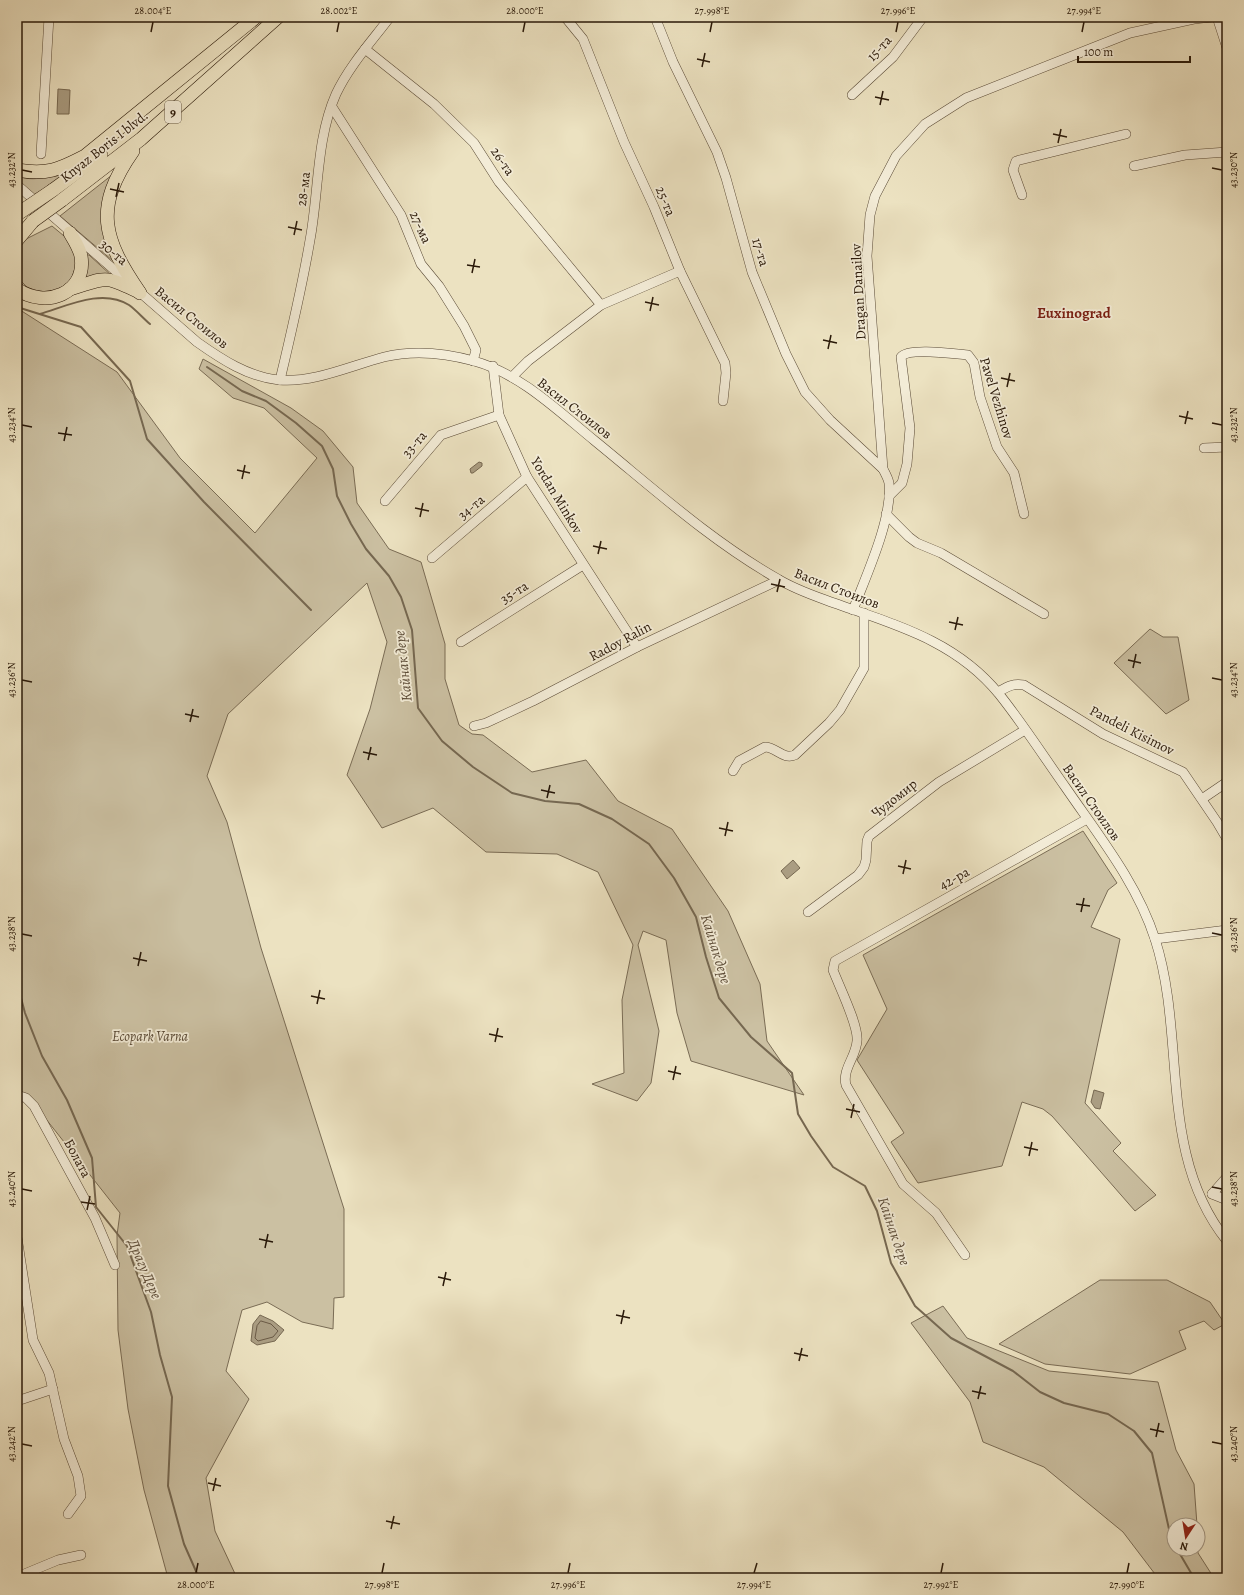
<svg xmlns="http://www.w3.org/2000/svg" width="1244" height="1595" font-family="Alegreya,serif">
<style>
.green{fill:#cbc0a2;stroke:#7a6c55}
.water{fill:#aa9d82;stroke:#766851}
.lines{fill:none;stroke-linecap:round;stroke-linejoin:round}
.shore{stroke:#6a5a45;stroke-width:1}
.stream{stroke:#766851;stroke-width:2}
.minor-casing{stroke:#5a4a36;stroke-width:10}
.highway-casing{stroke:#291808;stroke-width:14}
.minor{stroke:#f3ecd7;stroke-width:9}
.highway{stroke:#ece2c1;stroke-width:13}
.highway-bridge-casing{stroke:#291808;stroke-width:14;stroke-linecap:butt}
.highway-bridge{stroke:#ece2c1;stroke-width:13}
.ticks{fill:none;stroke:#291808;stroke-width:1.5}
.labels{text-anchor:middle;stroke-width:3.5;stroke-linejoin:round;paint-order:stroke}
.shield{fill:#f3ecd7;stroke:#665846;stroke-width:1}
.shield-label{font-size:13px;font-weight:bold;fill:#291808}
.street-label{font-size:14px;fill:#291808;stroke:#f3ecd7}
.park-label{font-size:14px;font-style:italic;fill:#5a4a36;stroke:#f3ecd7}
.neighbourhood-label{font-size:15px;font-weight:bold;fill:#7a1f14;stroke:#f3ecd7}
.water-label{font-size:15px;font-style:italic;fill:#5d4d39;stroke:#f3ecd7}
.neatline{fill:none;stroke:#291808;stroke-width:1.5}
.ticks-label{font-size:10px;text-anchor:middle;fill:#291808}
</style>
<rect width="100%" height="100%" fill="#ece2c1"/>
<filter id="stains"><feTurbulence type="fractalNoise" baseFrequency=".005" numOctaves="4"/><feColorMatrix values="0 0 0 0 .2 0 0 0 0 .09 0 0 0 0 .02 0 0 0 .5 -.17"/></filter>
<radialGradient id="worn" r=".72"><stop offset=".6" stop-color="#630" stop-opacity="0"/><stop offset="1" stop-color="#630" stop-opacity=".3"/></radialGradient>
<g class="green">
<path d="M76,169L32,196L17,182V176C40,184 56,172 76,169Z"/>
<path d="M112,175L113,261L60,216Z"/>
<path d="M52,226L70,241L77,263L72,277L68,283L52,293L34,290L27,287L19,279L17,254L21,245L26,239Z"/>
<path d="M87,255H89L112,276L83,279Z"/>
<path d="M17,308L117,372L180,458L255,533L317,458L264,408L233,398L199,369L203,359L291,408L323,431L353,467L357,503L389,549L421,562L445,644V679L459,725L472,734L483,735L532,772L586,760L618,801L672,829L728,911L760,984L767,1041L804,1095L691,1061L677,1013L666,940L643,931L638,945L659,1031L651,1083L637,1101L592,1084L624,1073L622,1000L633,945L598,872L557,854L486,852L433,808L382,828L347,775L370,709L387,642L367,583L228,714L207,776L227,822L261,948L344,1209V1297L334,1298L333,1329L302,1322L267,1302L242,1310L226,1371L249,1399L206,1478L215,1531L237,1578H168L144,1490L128,1409L118,1330L117,1235L120,1213L31,1100L17,1090Z"/>
<path d="M1150,629L1163,637H1178L1189,700L1166,714L1114,663Z"/>
<path d="M1083,831L1117,883L1108,890L1091,927L1120,939L1085,1103L1121,1143L1113,1151L1156,1195L1135,1211L1052,1116L1043,1109L1022,1102L1002,1166L918,1183L891,1142L904,1133L857,1060L887,1009L863,955Z"/>
<path d="M1100,1280H1167L1210,1302L1225,1324L1214,1330L1204,1321L1179,1331L1186,1349L1130,1374L1045,1364L999,1344Z"/>
<path d="M943,1306L967,1338L1049,1371L1158,1382L1176,1450L1194,1484L1197,1525H1174V1549L1198,1548V1553L1214,1578H1158L1123,1532L1044,1467L983,1442L970,1402L911,1323Z"/>
</g>
<g class="water">
<path d="M58,89L70,90L69,114H57Z"/>
<path d="M479,462L482,463V466L473,473H471L470,469Z"/>
<path d="M793,860L800,868L787,879L781,871Z"/>
<path d="M1094,1090L1104,1093L1100,1109L1095,1108L1091,1102Z"/>
<path d="M260,1315L273,1321L284,1330L275,1341L257,1345L251,1341L253,1324Z"/>
</g>
<g class="lines">
<path class="shore" d="M261,1321L271,1324L278,1331L273,1337L258,1341L255,1338L257,1326Z"/>
<g class="stream">
<path d="M17,307L81,327L130,381L147,439L204,502L311,610"/>
<path d="M40,314C67,306 102,288 129,305C136,310 143,318 150,324"/>
<path d="M207,367L242,391L266,401L296,423L322,446L333,469L337,496L351,524L366,549L389,576L401,597L412,630L418,708L442,741L473,767L512,793L545,801L579,804L612,819L649,844L674,878L696,917L706,957L719,998L751,1037L792,1073L798,1114L811,1136L833,1167L865,1186L877,1211L891,1263L915,1306L951,1338L1013,1371L1040,1392L1064,1403L1108,1414L1134,1431L1152,1453L1171,1538L1174,1544"/>
<path d="M17,983L25,1013L42,1056L67,1100L92,1158L96,1207L127,1246L151,1312L160,1355L172,1397L168,1486L184,1544L199,1578"/>
<path d="M1177,1549L1194,1578"/>
</g>
<g class="minor-casing">
<g id="minor">
<path d="M565,17L583,39L624,142L654,207L680,271L725,363L726,373L723,401"/>
<path d="M655,17L673,62L717,152L726,178L752,272L786,354L805,392L830,420L883,469"/>
<path d="M1217,17L1227,48"/>
<path d="M365,49L434,104L474,143L499,182L601,305"/>
<path d="M852,95L893,57L923,17"/>
<path d="M332,107L401,215L421,264L439,286L464,326L476,350L473,361"/>
<path d="M41,154L49,17"/>
<path d="M1134,166L1185,155L1227,152"/>
<path d="M17,185L197,342C221,359 248,377 279,380C314,383 350,366 384,357C413,350 445,353 474,361C521,374 558,411 595,441C654,489 711,541 778,579C796,590 815,596 834,603C896,625 956,641 999,694C1023,724 1044,757 1066,788C1099,836 1137,883 1155,939C1187,1038 1157,1154 1227,1241"/>
<path d="M1022,195L1013,170L1016,161L1126,134"/>
<path d="M493,366L499,415L527,477L637,647"/>
<path d="M512,377L528,361L601,305L680,271"/>
<path d="M280,380C291,334 302,287 310,240C319,192 316,139 336,94C349,66 372,41 390,17"/>
<path d="M1204,448L1227,447"/>
<path d="M889,496L902,483L907,464L910,428L901,357C908,347 956,354 968,355L974,363L980,397L997,447L1014,473L1024,514"/>
<path d="M385,501L441,435L499,415"/>
<path d="M886,514L909,537L917,543L941,553L1044,614"/>
<path d="M432,558L527,477"/>
<path d="M853,610C866,576 893,518 889,483C888,478 885,473 883,469L867,256L870,215L875,196L896,156L925,124L966,98L1130,33L1194,19L1212,17"/>
<path d="M461,642L583,565"/>
<path d="M998,692C1007,687 1013,683 1024,685L1103,734L1183,772L1217,822L1227,839"/>
<path d="M474,726L486,723L533,701L637,647L779,580"/>
<path d="M733,771L739,761L765,747C776,747 783,760 795,755L829,723L840,710L864,668V613"/>
<path d="M1202,799L1227,782"/>
<path d="M808,912L858,875L864,867L866,860L867,841L869,836L939,782L1025,730"/>
<path d="M1155,939L1227,930"/>
<path d="M17,1095L26,1098L34,1106L95,1218L115,1265"/>
<path d="M1212,1194L1227,1177"/>
<path d="M1212,1194L1227,1200"/>
<path d="M17,1237L33,1340L49,1373L64,1439L78,1476L81,1496L68,1514"/>
<path d="M965,1255L936,1213L903,1184L846,1085C842,1069 856,1057 857,1041C859,1026 839,986 833,970L835,961L1087,819"/>
<path d="M17,1401L53,1389"/>
<path d="M17,1577L58,1560L81,1555"/>
</g>
</g>
<g class="highway-casing">
<g id="highway">
<path d="M133,151C93,208 103,239 140,293"/>
<path d="M17,170C47,175 58,170 85,156L256,17"/>
<path d="M53,190L101,155"/>
<path d="M62,200L141,139L278,17"/>
<path d="M17,240L33,221"/>
<path d="M17,289C45,309 87,294 81,256C79,247 74,240 70,233"/>
<path d="M70,289C107,278 102,274 139,292"/>
</g>
</g>
<use href="#minor" class="minor"/>
<use href="#highway" class="highway"/>
<g class="highway-bridge-casing">
<g id="highway-bridge">
<path d="M19,213L53,190"/>
<path d="M33,221L62,200"/>
</g>
</g>
<use href="#highway-bridge" class="highway-bridge"/>
</g>
<path class="ticks" d="M151,32L153,22M337,32L339,22M523,32L525,22M710,32L712,22M896,32L898,22M1082,32L1084,22M697,59L710,62M702,67L705,53M875,97L889,100M880,105L883,91M1053,134L1067,137M1058,143L1061,129M1212,168L1222,170M22,170L32,172M110,189L124,192M116,197L119,183M288,227L302,230M294,235L297,221M467,265L480,267M472,273L475,259M645,302L659,305M650,311L653,297M823,340L837,343M828,349L831,335M1001,378L1015,381M1007,387L1010,373M1179,416L1193,419M1212,423L1222,425M1185,424L1188,411M22,425L32,427M58,433L72,435M64,441L67,427M237,470L250,473M242,479L245,465M415,508L429,511M420,517L423,503M593,546L607,549M598,554L601,541M771,584L785,587M777,592L780,579M949,622L963,625M955,630L958,617M1128,660L1141,663M1133,668L1136,654M1212,678L1222,680M22,680L32,682M185,714L199,717M190,722L193,709M363,752L377,755M368,760L371,747M541,790L555,793M547,798L550,785M719,828L733,831M725,836L728,822M898,866L911,869M903,874L906,860M1076,904L1090,906M1081,912L1084,898M1212,933L1222,935M22,934L32,936M133,958L147,961M138,966L141,952M311,996L325,999M317,1004L320,990M489,1034L503,1037M495,1042L498,1028M668,1071L681,1074M673,1080L676,1066M846,1109L860,1112M851,1118L854,1104M1024,1147L1038,1150M1029,1156L1032,1142M1212,1187L1222,1189M22,1189L32,1191M81,1202L95,1204M87,1210L90,1196M259,1239L273,1242M265,1248L268,1234M438,1277L451,1280M443,1286L446,1272M616,1315L630,1318M621,1324L624,1310M794,1353L808,1356M799,1361L802,1348M972,1391L986,1394M978,1399L981,1386M1150,1429L1164,1432M1156,1437L1159,1423M1212,1442L1222,1444M22,1444L32,1446M208,1483L221,1486M213,1491L216,1478M386,1521L400,1524M391,1529L394,1516M196,1573L198,1563M382,1573L384,1563M568,1573L570,1563M754,1573L757,1563M941,1573L943,1563M1127,1573L1129,1563"/>
<g class="labels">
<rect class="shield" x="165" y="101" width="16" height="22" rx="3"/>
<g class="shield-label">
<text x="173" y="117">9</text>
</g>
<g class="street-label">
<text transform="translate(879 48) rotate(-47)" y="5">15-та</text>
<text transform="translate(104 146) rotate(-38)" y="5">Knyaz Boris I blvd.</text>
<text transform="translate(503 161) rotate(56)" y="5">26-та</text>
<text transform="translate(303 189) rotate(-83)" y="5">28-ма</text>
<text transform="translate(666 201) rotate(67)" y="5">25-та</text>
<text transform="translate(421 227) rotate(66)" y="5">27-ма</text>
<text transform="translate(114 252) rotate(40)" y="5">30-та</text>
<text transform="translate(761 252) rotate(73)" y="5">17-та</text>
<text transform="translate(858 292) rotate(-93)" y="5">Dragan Danailov</text>
<text transform="translate(192 317) rotate(39)" y="5">Васил Стоилов</text>
<text transform="translate(997 398) rotate(73)" y="5">Pavel Vezhinov</text>
<text transform="translate(575 408) rotate(38)" y="5">Васил Стоилов</text>
<text transform="translate(414 444) rotate(-50)" y="5">33-та</text>
<text transform="translate(557 495) rotate(59)" y="5">Yordan Minkov</text>
<text transform="translate(471 507) rotate(-40)" y="5">34-та</text>
<text transform="translate(837 588) rotate(21)" y="5">Васил Стоилов</text>
<text transform="translate(514 592) rotate(-32)" y="5">35-та</text>
<text transform="translate(620 641) rotate(-28)" y="5">Radoy Ralin</text>
<text transform="translate(1132 730) rotate(27)" y="5">Pandeli Kisimov</text>
<text transform="translate(894 798) rotate(-38)" y="5">Чудомир</text>
<text transform="translate(1092 802) rotate(55)" y="5">Васил Стоилов</text>
<text transform="translate(954 878) rotate(-29)" y="5">42-ра</text>
<text transform="translate(78 1158) rotate(62)" y="5">Болата</text>
</g>
<g class="park-label">
<text x="150" y="1041">Ecopark Varna</text>
</g>
<g class="neighbourhood-label">
<text x="1074" y="318">Euxinograd</text>
</g>
<g class="water-label">
<text transform="translate(403 666) rotate(-96)" y="5">Кайнак дере</text>
<text transform="translate(716 949) rotate(73)" y="5">Кайнак дере</text>
<text transform="translate(894 1231) rotate(71)" y="5">Кайнак дере</text>
<text transform="translate(145 1269) rotate(67)" y="5">Драгу Дере</text>
</g>
</g>
<rect width="1244" height="1595" fill="none" stroke="#ece2c1" stroke-width="44"/>
<g transform="translate(1186 1537) rotate(192)"><circle r="19" fill="#f3ecd7" stroke="#a29784"/>
<path d="M0-3L7 15L0 10L-7 15Z" fill="#8f2418"/>
<text y="-6" font-size="11" font-weight="bold" text-anchor="middle" fill="#291808">N</text>
</g>
<path d="M1078 56v6h112v-6" fill="none" stroke="#291808" stroke-width="2"/>
<text x="1084" y="56" font-size="12" fill="#291808" stroke="#f3ecd7" stroke-width="3" paint-order="stroke">100 m</text>
<rect x="22" y="22" width="1200" height="1551" class="neatline"/>
<g class="ticks-label">
<text x="153" y="14">28.004°E</text>
<text x="339" y="14">28.002°E</text>
<text x="525" y="14">28.000°E</text>
<text x="712" y="14">27.998°E</text>
<text x="898" y="14">27.996°E</text>
<text x="1084" y="14">27.994°E</text>
<text transform="translate(11 170) rotate(-90)" y="4">43.232°N</text>
<text transform="translate(1233 170) rotate(-90)" y="4">43.230°N</text>
<text transform="translate(11 425) rotate(-90)" y="4">43.234°N</text>
<text transform="translate(1233 425) rotate(-90)" y="4">43.232°N</text>
<text transform="translate(11 680) rotate(-90)" y="4">43.236°N</text>
<text transform="translate(1233 680) rotate(-90)" y="4">43.234°N</text>
<text transform="translate(11 934) rotate(-90)" y="4">43.238°N</text>
<text transform="translate(1233 935) rotate(-90)" y="4">43.236°N</text>
<text transform="translate(11 1189) rotate(-90)" y="4">43.240°N</text>
<text transform="translate(1233 1189) rotate(-90)" y="4">43.238°N</text>
<text transform="translate(11 1444) rotate(-90)" y="4">43.242°N</text>
<text transform="translate(1233 1444) rotate(-90)" y="4">43.240°N</text>
<text x="196" y="1588">28.000°E</text>
<text x="382" y="1588">27.998°E</text>
<text x="568" y="1588">27.996°E</text>
<text x="754" y="1588">27.994°E</text>
<text x="941" y="1588">27.992°E</text>
<text x="1127" y="1588">27.990°E</text>
</g>
<rect width="100%" height="100%" filter="url(#stains)"/>
<rect width="100%" height="100%" fill="url(#worn)"/>
</svg>
